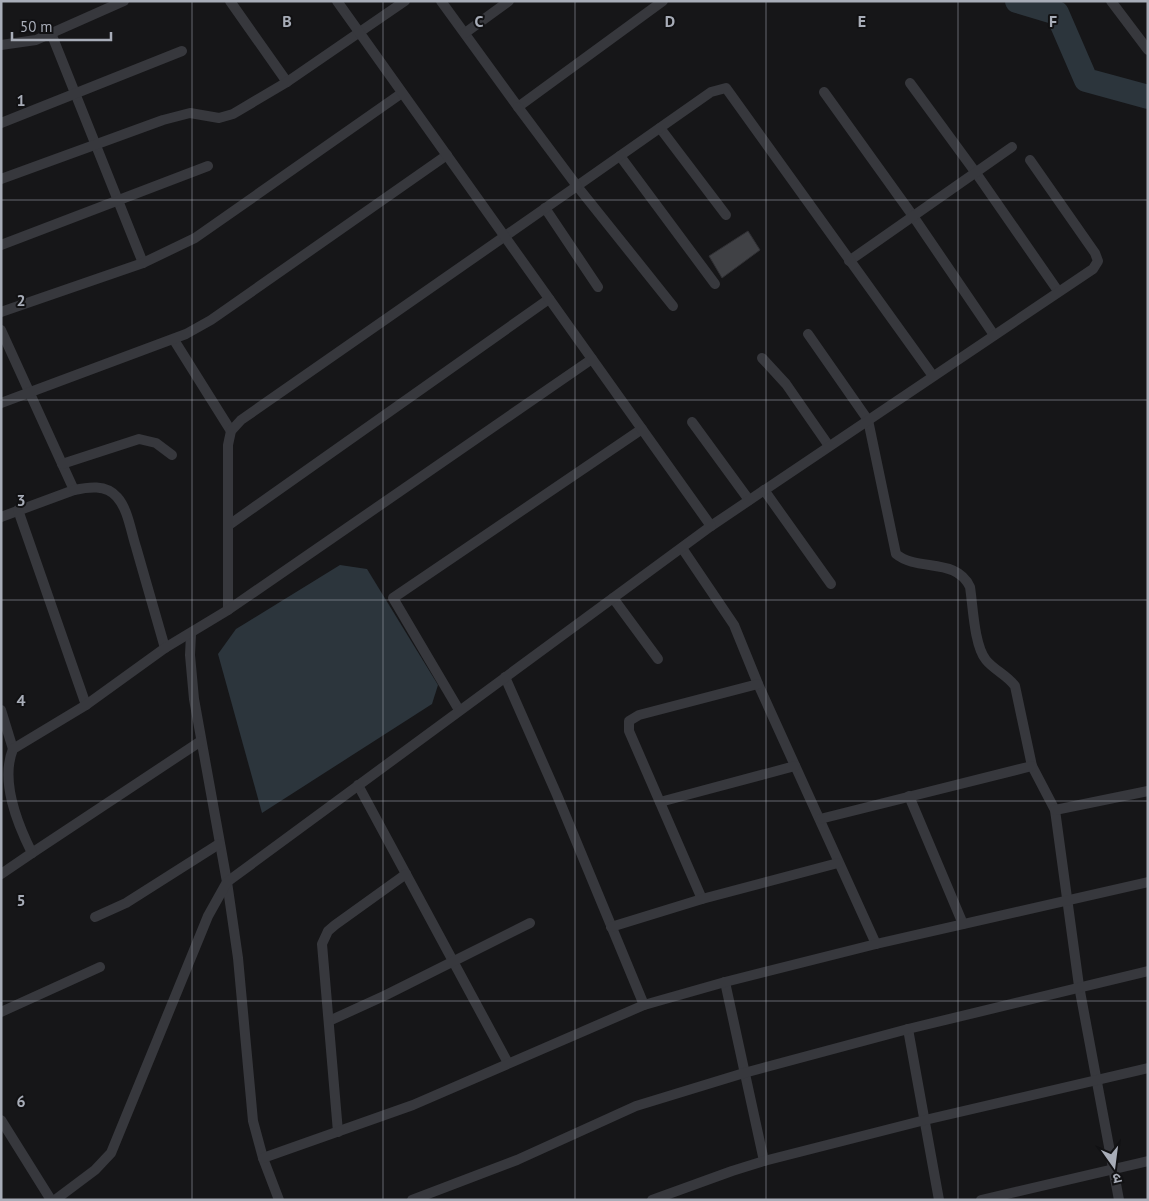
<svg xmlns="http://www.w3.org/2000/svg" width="1149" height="1201" font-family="'PT Sans','Noto Sans Devanagari',sans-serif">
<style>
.water{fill:#2c353c}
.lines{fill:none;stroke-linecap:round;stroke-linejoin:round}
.river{stroke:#2c353c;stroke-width:24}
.building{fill:#404145;stroke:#303034}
.street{stroke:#37383d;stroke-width:10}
.grid{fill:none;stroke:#a8adb8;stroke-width:1;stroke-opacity:0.55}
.grid-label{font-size:16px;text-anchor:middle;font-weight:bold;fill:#a8adb8;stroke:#111113;stroke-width:4;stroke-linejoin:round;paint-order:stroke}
</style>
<rect width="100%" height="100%" fill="#161618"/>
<path class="water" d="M340,565L367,569L438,685L432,704L262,813L218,654L236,629Z"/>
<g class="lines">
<path class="river" d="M1017,1L1057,13L1086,80L1148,97"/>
</g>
<path class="building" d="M748,231L760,250L722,278L709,256Z"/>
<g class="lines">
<g class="street">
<path d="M230,1L287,82"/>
<path d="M441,1L518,107L663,1"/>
<path d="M1111,1L1148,50"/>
<path d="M51,33L143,263"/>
<path d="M465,33L509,1"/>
<path d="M1,45L36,40L124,1"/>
<path d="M910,83L976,173L1058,291"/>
<path d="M824,92L913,216L994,335"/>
<path d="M1,123L182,51"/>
<path d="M660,128L726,215"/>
<path d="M620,156L715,284"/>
<path d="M1,179L163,120L190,113L219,118L233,114L287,82L405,1"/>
<path d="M545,208L598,287"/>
<path d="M1,245L208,166"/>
<path d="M849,261L1012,147"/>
<path d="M673,306L577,186L711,92L726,88L933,376"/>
<path d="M1,312L143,263L195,238L402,93"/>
<path d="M1,330L74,490L1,517"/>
<path d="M808,334L868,420L896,554C918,572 956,557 970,587C973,606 974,645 986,660C994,670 1007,675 1015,686L1032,766L1055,810L1079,986L1119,1200"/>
<path d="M174,340L231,431"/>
<path d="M762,358L786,384L829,446"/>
<path d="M1,403L186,334L211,320L447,155"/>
<path d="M692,422L749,500"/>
<path d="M62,464L139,439L156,443L172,455"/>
<path d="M74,490C88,487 106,484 117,497C128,509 131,532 136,547C146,581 155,614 165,648"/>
<path d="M764,490L831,584"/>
<path d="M18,510L86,705"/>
<path d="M229,525L549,299"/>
<path d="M711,526L1093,269L1098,261L1095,253L1030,160"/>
<path d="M682,548L734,625L758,684L876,944"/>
<path d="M613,598L658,659"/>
<path d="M228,610V445L231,431L241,420L577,186L518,107"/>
<path d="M191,634L190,655L194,699L227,882L238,958L253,1121L263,1158L279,1200"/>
<path d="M505,677L557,795L644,1005"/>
<path d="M1,710L13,749"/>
<path d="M459,710L393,598L642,429"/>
<path d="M358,785L508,1063"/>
<path d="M909,796L963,924"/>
<path d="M660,802L795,766"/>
<path d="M1055,810L1148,791"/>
<path d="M820,819L1032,766"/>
<path d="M32,853L201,741"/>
<path d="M1,874L32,853C17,823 0,781 13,749L86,705L165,648L228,610L592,359"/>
<path d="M702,899L629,731V721L639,715L758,684"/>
<path d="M95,917L126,903L219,844"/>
<path d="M611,927L702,899L838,863"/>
<path d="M725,982L764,1161"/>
<path d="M1,1012L100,967"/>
<path d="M329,1021L386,995L530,923"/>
<path d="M908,1029L939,1200"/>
<path d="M1,1120L51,1200"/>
<path d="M338,1132L322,944L328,931L335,925L406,874"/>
<path d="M263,1158L413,1105L644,1005L725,982L876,944L1148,882"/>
<path d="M55,1200L95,1170L111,1153L208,916L227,882L711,526L337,1"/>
<path d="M412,1200L517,1160L636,1106L744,1073L908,1029L1148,971"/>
<path d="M652,1200L732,1171L764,1161L925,1120L1148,1068"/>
<path d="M981,1200L1148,1161"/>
</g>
</g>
<path class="grid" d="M192,1V1200M383,1V1200M575,1V1200M766,1V1200M958,1V1200M1,200H1148M1,400H1148M1,600H1148M1,801H1148M1,1001H1148"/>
<g class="grid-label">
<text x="287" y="27">B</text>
<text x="479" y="27">C</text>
<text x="670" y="27">D</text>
<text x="862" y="27">E</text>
<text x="1053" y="27">F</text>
<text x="21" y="106">1</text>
<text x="21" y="306">2</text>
<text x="21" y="506">3</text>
<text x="21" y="706">4</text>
<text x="21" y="906">5</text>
<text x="21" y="1107">6</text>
</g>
<rect width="1149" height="1201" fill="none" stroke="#a8adb8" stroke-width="5"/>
<g transform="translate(1114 1166) rotate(166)" stroke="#111113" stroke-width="4" paint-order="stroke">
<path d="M0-4L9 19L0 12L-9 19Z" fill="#a8adb8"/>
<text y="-8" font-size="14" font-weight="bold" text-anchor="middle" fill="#a8adb8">उ</text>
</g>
<path d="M12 32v8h99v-8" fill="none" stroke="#a8adb8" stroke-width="2.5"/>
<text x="20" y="32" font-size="15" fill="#a8adb8" stroke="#111113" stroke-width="4" paint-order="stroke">50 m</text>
</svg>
